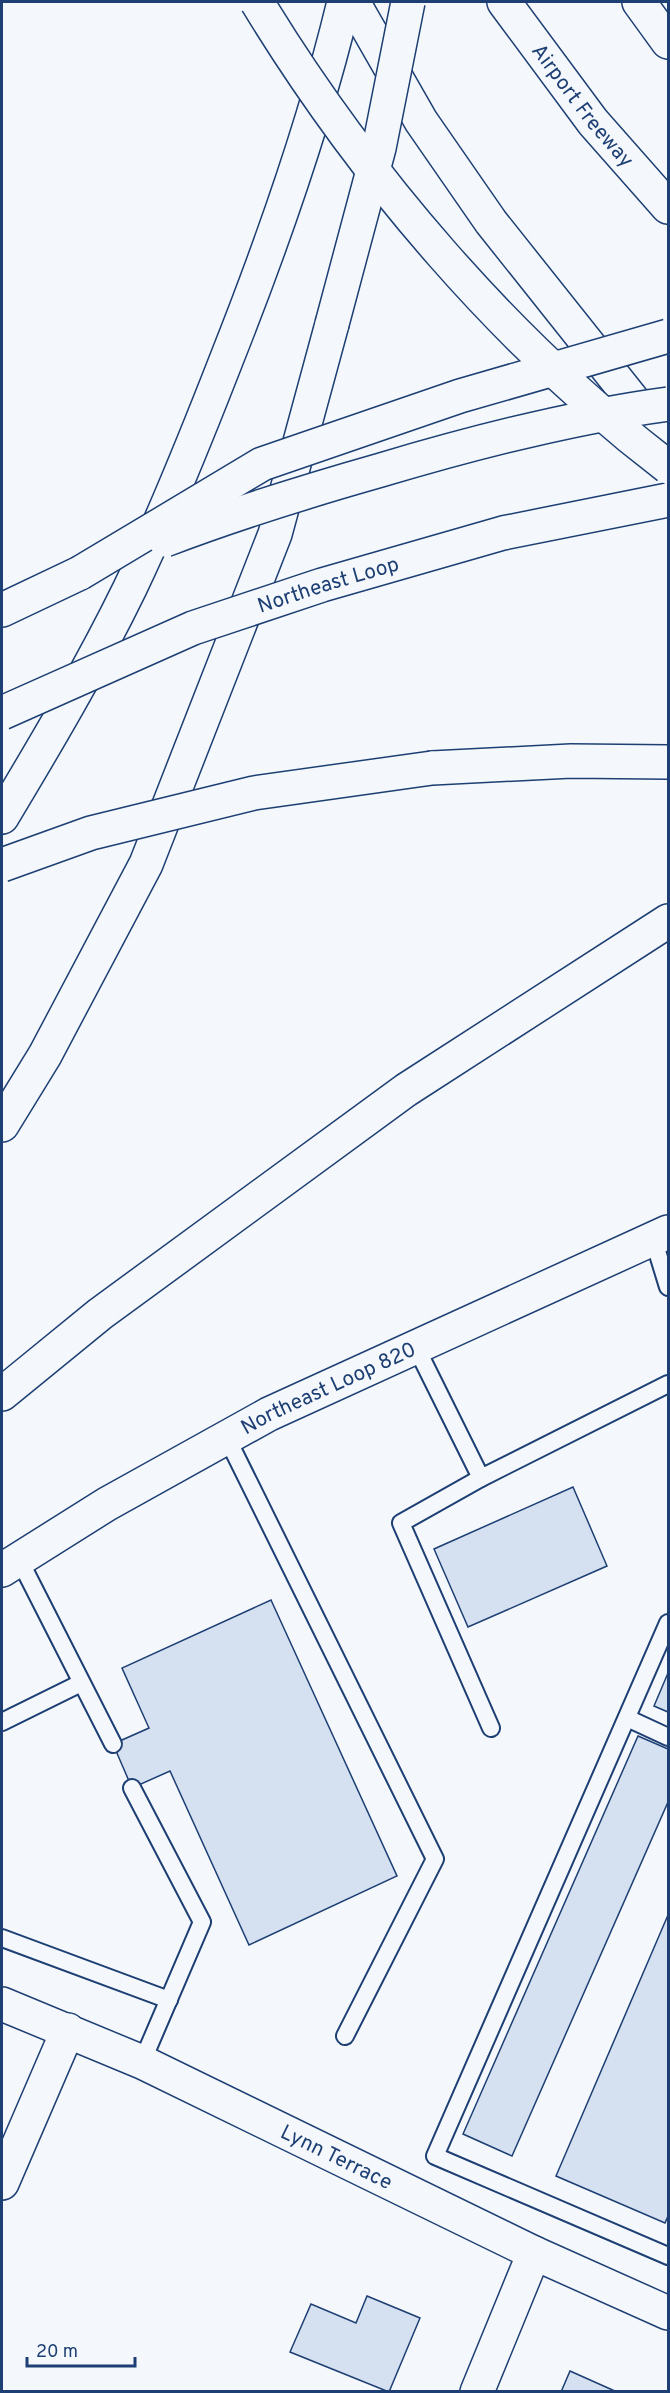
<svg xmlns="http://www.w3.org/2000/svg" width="670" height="2393" font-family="Overpass,sans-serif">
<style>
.building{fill:#d5e0f0;stroke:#1d3f73;stroke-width:1.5}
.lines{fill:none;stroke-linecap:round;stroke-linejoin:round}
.lane-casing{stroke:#1d3f73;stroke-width:20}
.street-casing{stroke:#1d3f73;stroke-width:36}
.secondary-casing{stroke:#1d3f73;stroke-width:36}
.highway-casing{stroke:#1d3f73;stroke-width:36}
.lane{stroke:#f4f7fb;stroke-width:16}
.street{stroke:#f4f7fb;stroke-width:33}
.secondary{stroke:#f4f7fb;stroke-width:33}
.highway{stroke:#f4f7fb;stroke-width:33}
.highway-bridge-casing{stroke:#1d3f73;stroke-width:36;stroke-linecap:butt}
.highway-bridge{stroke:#f4f7fb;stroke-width:33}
.labels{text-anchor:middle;stroke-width:4.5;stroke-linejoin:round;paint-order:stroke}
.street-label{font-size:21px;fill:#1d3f73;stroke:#f4f7fb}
</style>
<rect width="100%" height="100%" fill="#f4f7fb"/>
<g class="building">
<path d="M573,1487L607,1566L468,1627L434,1549Z"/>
<path d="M271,1600L397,1876L249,1945L170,1771L132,1788L113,1744L149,1728L122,1668Z"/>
<path d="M668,1673V1712L654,1706Z"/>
<path d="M638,1736L668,1749V1802L512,2156L463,2134Z"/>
<path d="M668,1915V2216L665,2223L556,2176Z"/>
<path d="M367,2296L420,2318L389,2392L290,2352L311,2304L356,2323Z"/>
<path d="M570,2371L617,2392H561Z"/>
</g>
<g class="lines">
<g class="lane-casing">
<g id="lane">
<path d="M653,1238L668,1287"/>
<path d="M416,1347L481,1478L668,1384"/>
<path d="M227,1438L435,1859L345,2036"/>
<path d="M481,1478L401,1523L491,1728"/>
<path d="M19,1559L113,1744"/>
<path d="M668,1623L435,2156L668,2256"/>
<path d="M627,1718L668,1737"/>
<path d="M2,1722L81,1683"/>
<path d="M132,1788L202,1922L142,2062"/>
<path d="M2,1938L169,2000"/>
</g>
</g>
<g class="street-casing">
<g id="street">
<path id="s1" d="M2,2004L142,2062L534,2253L668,2313"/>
<path d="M2,2183L68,2030"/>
<path d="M477,2392L534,2253"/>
</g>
</g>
<g class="secondary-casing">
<g id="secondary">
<path id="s2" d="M2,1570L107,1504L269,1414L668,1232"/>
</g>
</g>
<g class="highway-casing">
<g id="highway">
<path d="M353,2L421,121L491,222L635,403L668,435"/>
<path id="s3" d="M504,2L593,122L668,207"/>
<path d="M639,2L668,42"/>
<path d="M2,610L80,573"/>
<path d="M432,768L571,761L668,762"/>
<path d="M2,817C47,742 92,666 130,588C166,513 197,435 227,358C273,242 315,123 344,2"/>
<path d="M2,1125L45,1055L146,864L275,534L332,324"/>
<path d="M2,1394L100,1314L406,1090L668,921"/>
</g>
</g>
<use href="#lane" class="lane"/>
<use href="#street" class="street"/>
<use href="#secondary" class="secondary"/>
<use href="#highway" class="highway"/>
<g class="highway-bridge-casing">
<g id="highway-bridge">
<path d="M257,2C363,176 506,343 668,467"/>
<path d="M332,324L379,148L408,2"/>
<path d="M165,540C236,513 307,491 381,470C475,442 571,417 668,404"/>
<path d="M80,573L262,464L460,396L668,336"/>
<path id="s4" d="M2,713L193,628L322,585L503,533L668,500"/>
<path d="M2,865L91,833L254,793L432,768"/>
</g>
</g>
<use href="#highway-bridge" class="highway-bridge"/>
</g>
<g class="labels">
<g class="street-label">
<text dy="7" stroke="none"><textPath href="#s3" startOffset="130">Airport Freeway</textPath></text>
<text dy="7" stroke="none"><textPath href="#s4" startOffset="351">Northeast Loop</textPath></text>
<text dy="7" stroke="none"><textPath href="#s2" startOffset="374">Northeast Loop 820</textPath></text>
<text dy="7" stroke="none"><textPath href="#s1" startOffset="368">Lynn Terrace</textPath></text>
</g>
</g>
<rect width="670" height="2393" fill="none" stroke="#1d3f73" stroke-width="6"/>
<path d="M27 2357v9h108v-9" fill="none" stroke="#1d3f73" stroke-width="3"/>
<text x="36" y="2357" font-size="18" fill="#1d3f73" stroke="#f4f7fb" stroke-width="4.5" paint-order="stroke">20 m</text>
</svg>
